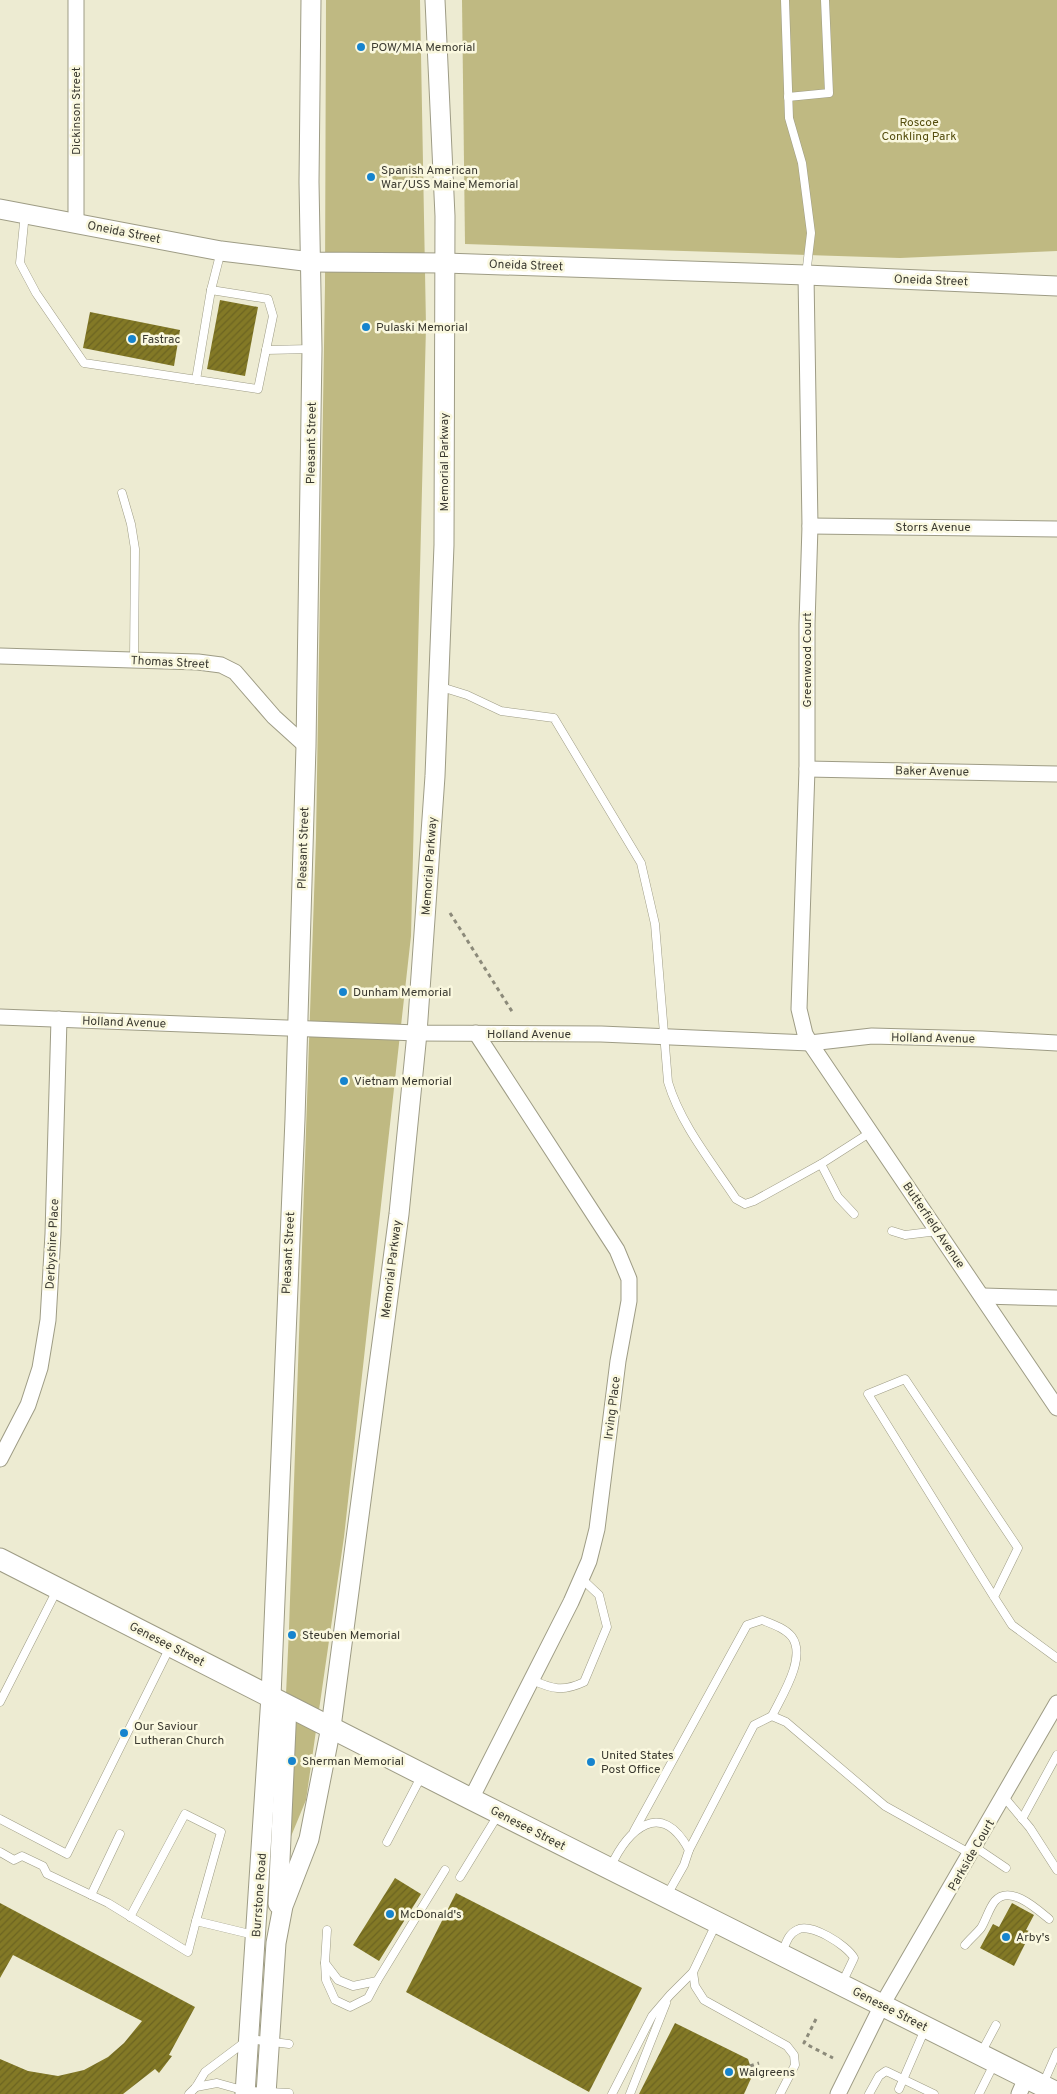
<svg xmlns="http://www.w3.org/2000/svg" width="1057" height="2094" font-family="Overpass,sans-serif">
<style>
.park{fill:#bfb982}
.building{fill:url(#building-hatch)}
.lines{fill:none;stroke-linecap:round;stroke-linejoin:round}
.service-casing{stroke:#9e9c85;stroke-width:9}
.minor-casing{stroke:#9e9c85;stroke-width:17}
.tertiary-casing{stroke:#9e9c85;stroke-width:21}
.secondary-casing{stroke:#9e9c85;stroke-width:23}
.path{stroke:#8c8a7a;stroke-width:3;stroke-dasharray:4 4;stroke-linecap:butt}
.service{stroke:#fff;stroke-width:8}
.minor{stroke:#fff;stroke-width:15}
.tertiary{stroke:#fff;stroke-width:19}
.secondary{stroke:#fff;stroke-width:21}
.poi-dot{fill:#1684ce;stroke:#faf8df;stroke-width:2}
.labels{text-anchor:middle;stroke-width:5;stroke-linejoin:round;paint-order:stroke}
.poi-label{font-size:12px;fill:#3a3930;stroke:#faf8df;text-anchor:start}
.street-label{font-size:12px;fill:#3a3930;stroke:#faf8df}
.park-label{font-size:12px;fill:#554e0f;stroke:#faf8df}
</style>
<defs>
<pattern id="building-hatch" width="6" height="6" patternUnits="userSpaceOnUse" patternTransform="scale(1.25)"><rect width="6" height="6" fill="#837926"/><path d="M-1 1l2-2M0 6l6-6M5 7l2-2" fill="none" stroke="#6c6421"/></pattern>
</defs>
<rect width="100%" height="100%" fill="#edebd2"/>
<g class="park">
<path d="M326,0H420L426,326L411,936L344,1537L306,1800L278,1868L289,1629L316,837L325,285Z"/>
<path d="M462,0H1057V251L900,258L465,244Z"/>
</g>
<g class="building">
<path d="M220,300L258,307L245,376L207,369Z"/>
<path d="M90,312L180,330L174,366L83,348Z"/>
<path d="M395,1878L421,1894L379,1961L353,1945Z"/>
<path d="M456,1893L642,1988L589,2092L406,1992Z"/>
<path d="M0,1903L195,2007L169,2055L172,2056L159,2073L155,2069L123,2094H0V2059L28,2071L58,2076L84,2070L108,2057L124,2043L142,2021L13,1955L0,1978Z"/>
<path d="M1012,1903L1034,1915L1026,1930L1029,1931L1023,1944H1025L1014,1966L980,1948L993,1924L999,1927Z"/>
<path d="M675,2023L748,2059L753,2074L744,2094H639Z"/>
</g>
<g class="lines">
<g class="service-casing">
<g id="service">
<path d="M785,0L789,118L802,163L811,233L806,275"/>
<path d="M788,97L829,93L825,0"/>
<path d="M25,213L20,263L36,293L84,363L258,389L273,316L268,299L211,290L196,380"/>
<path d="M211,290L221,251"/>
<path d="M266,350L311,349"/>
<path d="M122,493L131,524L135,549L134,660"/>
<path d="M438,686L467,695L501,711L554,718L641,863L655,924L668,1082C681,1125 711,1161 736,1199L745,1204L754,1201L821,1164L871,1132"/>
<path d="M821,1164L838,1197L854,1214"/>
<path d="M892,1231L905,1235L938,1231"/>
<path d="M994,1597L1018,1548L905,1379L868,1394L994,1597L1012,1625L1057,1658"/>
<path d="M532,1680C552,1689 563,1692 584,1682L607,1627L599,1595L582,1579"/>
<path d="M0,1702L57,1590"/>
<path d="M1004,1797L1030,1828L1057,1870"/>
<path d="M0,1819L67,1854L170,1647"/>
<path d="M1022,1819L1057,1755"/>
<path d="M634,1831L747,1625L762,1620C772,1624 785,1628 792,1637C807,1658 781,1697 772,1716"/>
<path d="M387,1842L422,1775"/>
<path d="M975,1847L1006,1868"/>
<path d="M689,1850L754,1725L772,1716L786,1722L885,1806L971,1854"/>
<path d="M0,1852L14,1860L22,1856L43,1866L47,1874L108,1903L188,1952L196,1921L254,1935"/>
<path d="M610,1868C628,1829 661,1798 689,1850L684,1865L667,1895"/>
<path d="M460,1877L498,1815"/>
<path d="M91,1895L120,1834"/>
<path d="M130,1917L185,1814L221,1832L196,1921"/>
<path d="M716,1924L693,1972L695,1986L704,2000L787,2046L794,2055L795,2065L780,2094"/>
<path d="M327,1930L325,1963L338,1980L353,1986L377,1981L445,1870"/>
<path d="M965,1945C970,1939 976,1934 981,1928C986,1920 989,1908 995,1901C1010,1884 1037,1909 1049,1919"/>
<path d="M782,1952C786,1944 788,1934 797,1930C810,1922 847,1945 854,1958L842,1983"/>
<path d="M325,1963L326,1980L335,2000L350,2007L368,1998L377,1981"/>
<path d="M981,2053L996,2025"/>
<path d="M1043,2084L1057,2052"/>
<path d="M196,2087L217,2083L246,2091L289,2093"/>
<path d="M899,2089L925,2029"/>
<path d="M189,2094L196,2087L205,2072L249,2039L289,2044"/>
<path d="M612,2094L652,2016L670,1995L693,1972"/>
<path d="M630,2094L666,2003"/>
<path d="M869,2094L879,2076L886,2071L934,2094"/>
<path d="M979,2094L995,2062"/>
</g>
</g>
<g class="minor-casing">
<g id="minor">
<path d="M76,223V0"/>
<path d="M806,275L810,526L807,624V769L799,1009L805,1034L810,1043L1057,1408"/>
<path d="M810,526L1057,529"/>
<path d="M0,656L198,662L221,665L235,672L274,717L306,746"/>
<path d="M807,769L1057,774"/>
<path d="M0,1017L417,1033L601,1034L810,1043L872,1036L982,1039L1057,1043"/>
<path d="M983,1296L1057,1298"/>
<path d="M0,1459L28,1405L40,1368L48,1320L53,1234L59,1019"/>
<path d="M471,1799L571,1602L589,1561L597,1529L618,1361L629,1301V1279L617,1250L476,1033"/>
<path d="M838,2094L882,2005L1057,1703"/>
<path d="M1019,2094L1026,2078"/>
</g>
</g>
<g class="tertiary-casing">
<g id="tertiary">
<path d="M0,209L221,251L312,262L445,263L806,275L1057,286"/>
<path d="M278,1904L287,1705"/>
<path d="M245,2094L271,1696L295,1119L306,746L312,349L309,182L311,0"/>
<path d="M266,2094L276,1943L283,1906L309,1839L331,1727L399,1214L417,1033L435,776L444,545L445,216L435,0"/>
</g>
</g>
<g class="secondary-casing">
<path id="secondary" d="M0,1559L471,1799L1057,2093"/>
</g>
<g class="path">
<path d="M450,913L513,1013"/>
<path d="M816,2019L804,2043L833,2058"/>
<path d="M750,2066L759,2063"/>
</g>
<use href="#service" class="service"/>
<use href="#minor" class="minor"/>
<use href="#tertiary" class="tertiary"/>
<use href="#secondary" class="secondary"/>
</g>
<g class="poi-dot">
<circle cx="361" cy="47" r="5"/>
<circle cx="371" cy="177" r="5"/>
<circle cx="366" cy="327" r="5"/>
<circle cx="132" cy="339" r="5"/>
<circle cx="343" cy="992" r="5"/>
<circle cx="344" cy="1081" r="5"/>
<circle cx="292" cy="1635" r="5"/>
<circle cx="124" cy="1733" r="5"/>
<circle cx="292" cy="1761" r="5"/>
<circle cx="591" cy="1762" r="5"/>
<circle cx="390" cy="1914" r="5"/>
<circle cx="1006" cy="1937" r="5"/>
<circle cx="729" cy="2072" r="5"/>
</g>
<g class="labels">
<g class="poi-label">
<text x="371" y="51">POW/MIA Memorial</text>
<text x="381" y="174">Spanish American<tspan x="381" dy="14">War/USS Maine Memorial</tspan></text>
<text x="376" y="331">Pulaski Memorial</text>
<text x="142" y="343">Fastrac</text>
<text x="353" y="996">Dunham Memorial</text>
<text x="354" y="1085">Vietnam Memorial</text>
<text x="302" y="1639">Steuben Memorial</text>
<text x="134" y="1730">Our Saviour<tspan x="134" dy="14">Lutheran Church</tspan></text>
<text x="601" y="1759">United States<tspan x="601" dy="14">Post Office</tspan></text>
<text x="302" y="1765">Sherman Memorial</text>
<text x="400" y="1918">McDonald's</text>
<text x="1016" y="1941">Arby's</text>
<text x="739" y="2076">Walgreens</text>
</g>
<g class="street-label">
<text transform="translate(76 111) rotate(-90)" y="4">Dickinson Street</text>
<text transform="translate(124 232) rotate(11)" y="4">Oneida Street</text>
<text transform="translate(526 265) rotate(2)" y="4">Oneida Street</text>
<text transform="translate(931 280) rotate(2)" y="4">Oneida Street</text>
<text transform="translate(311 443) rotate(-89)" y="4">Pleasant Street</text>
<text transform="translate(444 462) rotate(-90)" y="4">Memorial Parkway</text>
<text x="933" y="531">Storrs Avenue</text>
<text transform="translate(807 660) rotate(-90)" y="4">Greenwood Court</text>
<text transform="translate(170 662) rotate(3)" y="4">Thomas Street</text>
<text transform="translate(932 771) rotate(1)" y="4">Baker Avenue</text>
<text transform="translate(303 848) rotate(-88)" y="4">Pleasant Street</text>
<text transform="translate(429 866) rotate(-86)" y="4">Memorial Parkway</text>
<text transform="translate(124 1022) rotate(2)" y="4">Holland Avenue</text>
<text x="529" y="1038">Holland Avenue</text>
<text transform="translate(933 1038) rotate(1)" y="4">Holland Avenue</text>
<text transform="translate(934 1225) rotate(56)" y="4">Butterfield Avenue</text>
<text transform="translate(52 1244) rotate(-87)" y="4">Derbyshire Place</text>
<text transform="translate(288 1253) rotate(-87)" y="4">Pleasant Street</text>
<text transform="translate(391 1269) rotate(-83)" y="4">Memorial Parkway</text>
<text transform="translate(612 1408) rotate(-83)" y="4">Irving Place</text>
<text transform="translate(167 1644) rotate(27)" y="4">Genesee Street</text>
<text transform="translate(528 1828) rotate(27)" y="4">Genesee Street</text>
<text transform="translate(971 1855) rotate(-60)" y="4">Parkside Court</text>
<text transform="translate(259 1895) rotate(-86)" y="4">Burrstone Road</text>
<text transform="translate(890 2009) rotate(27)" y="4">Genesee Street</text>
</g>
<g class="park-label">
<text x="919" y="126">Roscoe<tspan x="919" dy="14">Conkling Park</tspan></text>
</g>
</g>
</svg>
